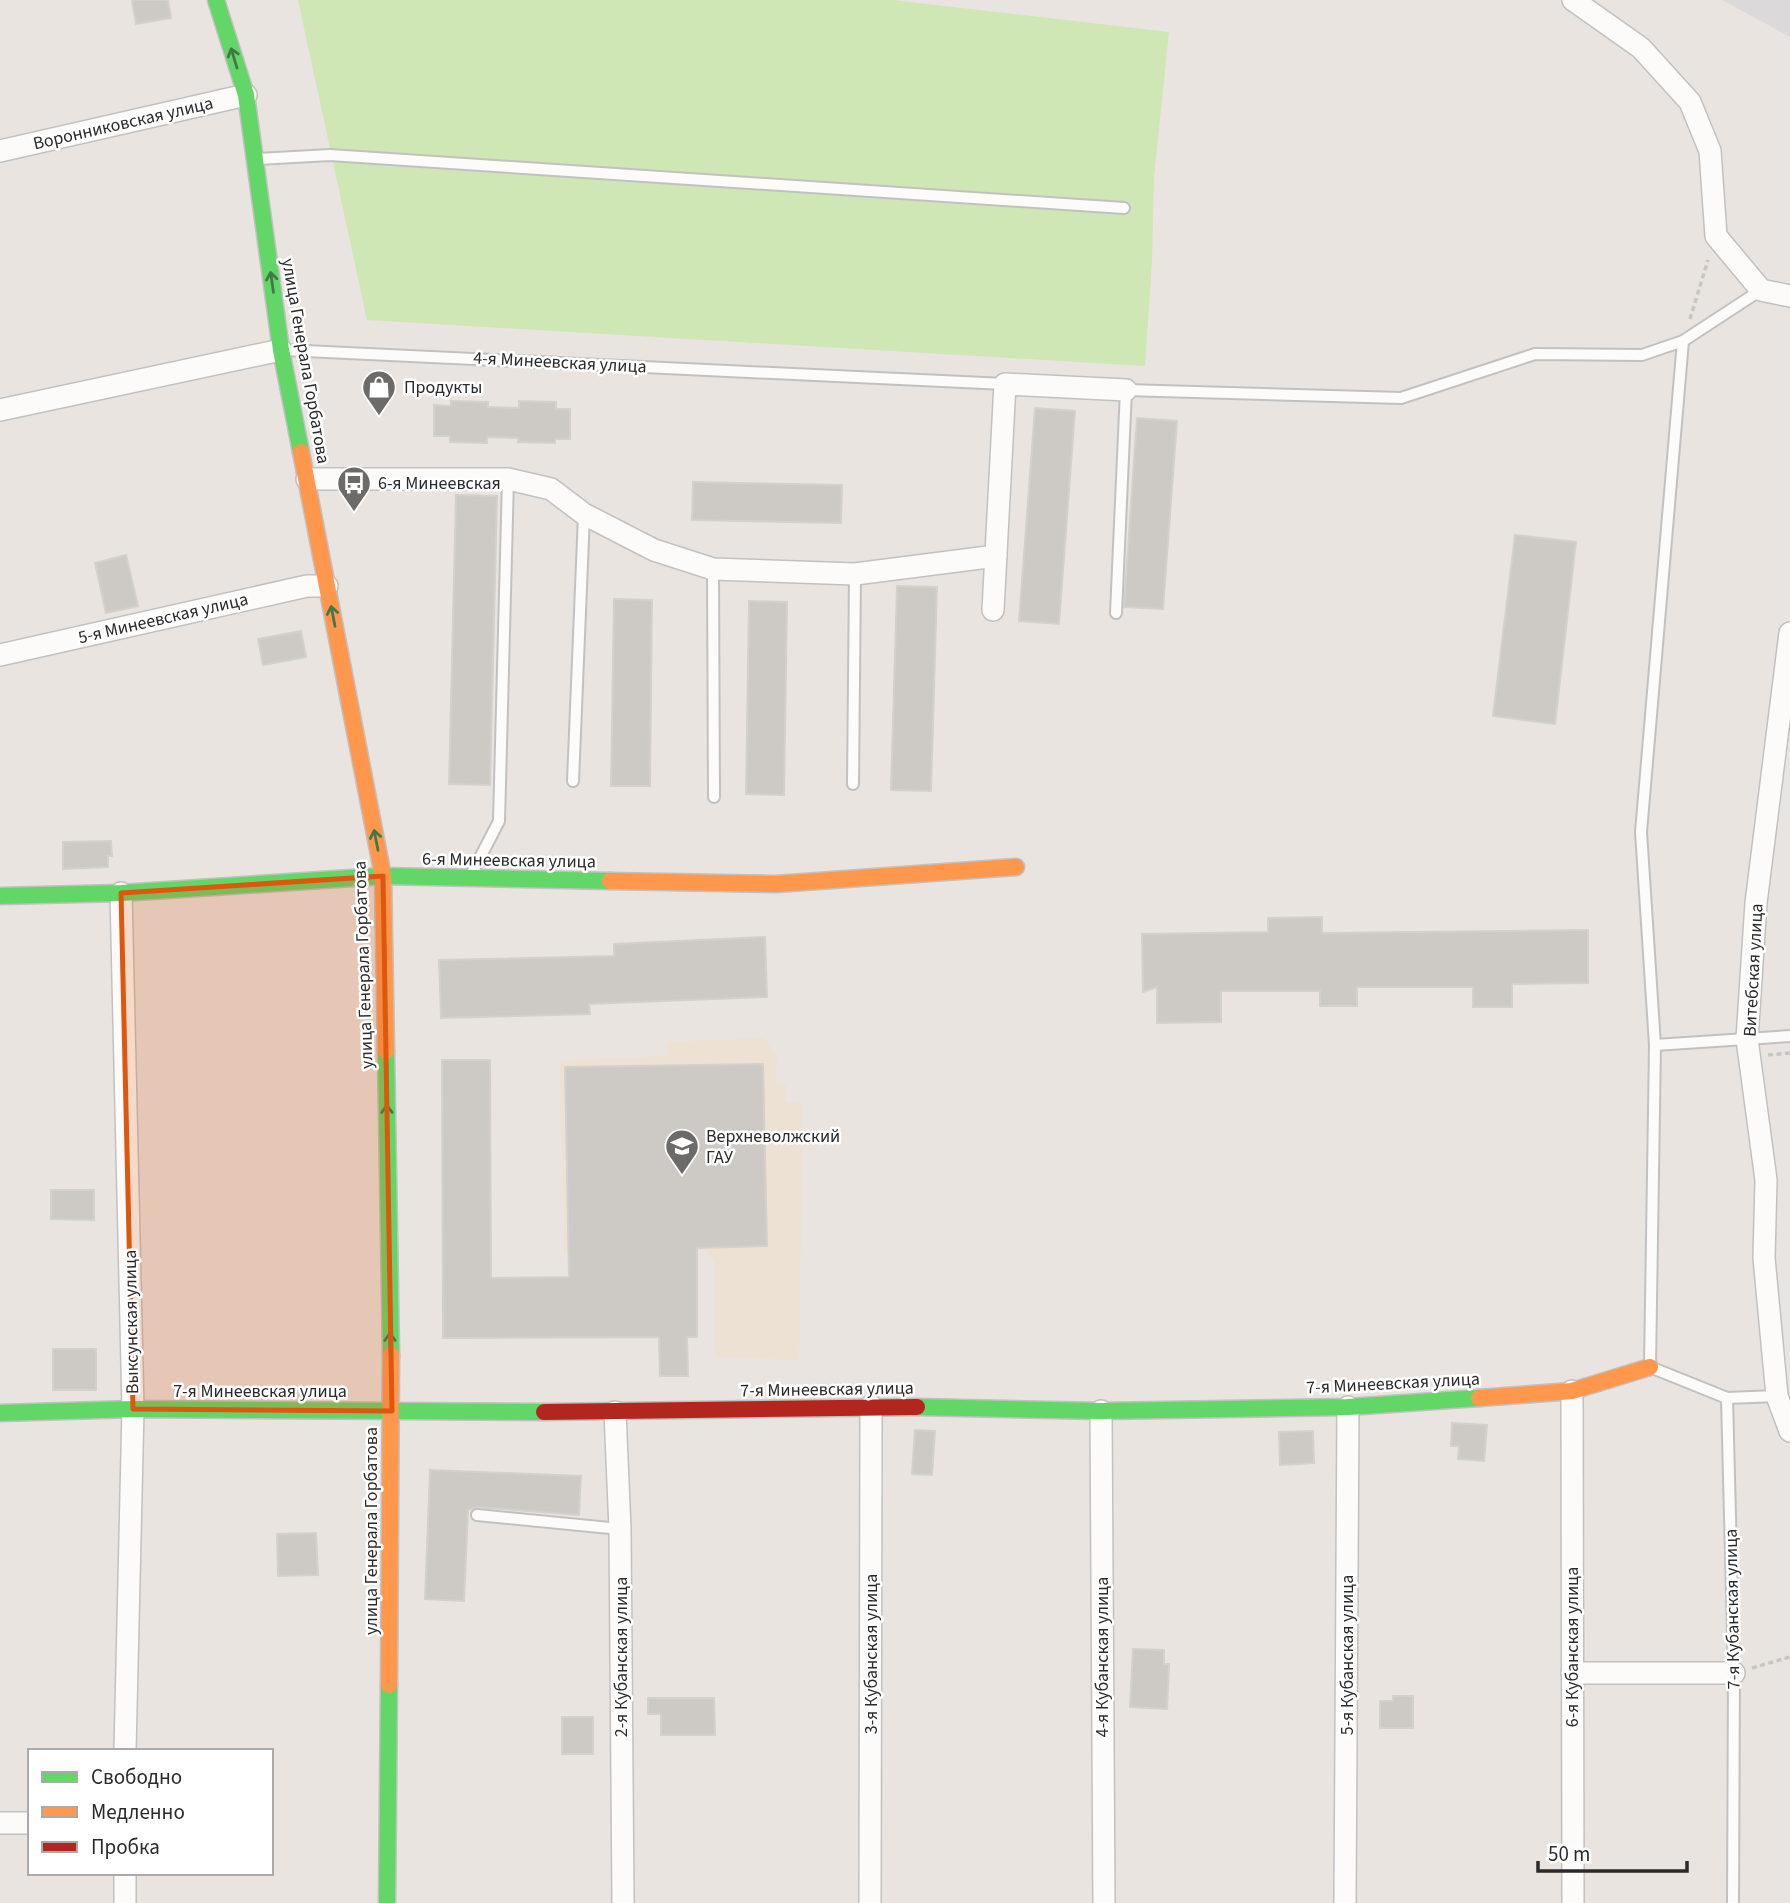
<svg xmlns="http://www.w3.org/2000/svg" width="1790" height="1903" font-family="'Source Sans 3',sans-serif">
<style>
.industrial{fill:#dcd9db}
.education{fill:#ede1d3}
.green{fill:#cfe6b5}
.building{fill:#cdcac6;stroke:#d4d0cb;stroke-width:2}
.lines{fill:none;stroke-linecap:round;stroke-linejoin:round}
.lane-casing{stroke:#c2c1c1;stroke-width:14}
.street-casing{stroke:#c2c1c1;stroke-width:24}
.fast-casing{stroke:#c2c1c1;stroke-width:19}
.slow-casing{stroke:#c2c1c1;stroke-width:19}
.jam-casing{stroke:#c2c1c1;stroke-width:19}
.path{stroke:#c6c6c5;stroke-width:3.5;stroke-dasharray:5 3.5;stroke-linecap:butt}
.lane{stroke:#fcfbfa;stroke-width:10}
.street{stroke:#fcfbfa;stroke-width:21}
.fast{stroke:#63d668;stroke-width:16}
.slow{stroke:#ff974d;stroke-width:16}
.jam{stroke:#b3261e;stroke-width:16}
.oneway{stroke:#447746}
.marked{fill:#de570e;fill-opacity:0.2;stroke:#de570e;stroke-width:5;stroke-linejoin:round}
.labels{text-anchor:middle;stroke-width:5;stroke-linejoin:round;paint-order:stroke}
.street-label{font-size:18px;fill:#2a2a2a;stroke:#fff}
.poi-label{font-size:18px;fill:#2a2a2a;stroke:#fff;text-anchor:start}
</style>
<rect width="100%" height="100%" fill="#e9e4df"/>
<path class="industrial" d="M1722,0H1790V37Z"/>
<path class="education" d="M764,1038L777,1056L776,1081L786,1085V1102L803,1103L799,1360L715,1357L714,1261L706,1250L565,1252L559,1061L668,1056L667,1042Z"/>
<path class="green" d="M298,0H892L1169,32L1154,177L1152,261L1145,366L367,320Z"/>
<g class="building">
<path d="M132,0H168L171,18L136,24Z"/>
<path d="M451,401L488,402V407L519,408V401L556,402V409H570V439H555V443L518,442V438L487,437V443L450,442V436H434V405L451,406Z"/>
<path d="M1035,408L1075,411L1059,624L1019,621Z"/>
<path d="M1137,418L1177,421L1163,609L1124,607Z"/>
<path d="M693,482L842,485L841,523L692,520Z"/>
<path d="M456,495L497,496L490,785L449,784Z"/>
<path d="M1515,535L1576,542L1555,724L1493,716Z"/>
<path d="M126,555L138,606L106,613L95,563Z"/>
<path d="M897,586L937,587L931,791L891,790Z"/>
<path d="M614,599L652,600L650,786H611Z"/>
<path d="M749,601L787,602L784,795L746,794Z"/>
<path d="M301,631L306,657L263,665L258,639Z"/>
<path d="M111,841L112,856H108V867L63,869V842Z"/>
<path d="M1322,917V933L1588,930V983L1512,984V1007H1473V987H1357V1006H1320V991H1221V1022L1157,1023V987L1143,992L1142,934L1268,932V918Z"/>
<path d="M765,937L767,997L589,1004L590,1014L441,1018L439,960L614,956V944Z"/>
<path d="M442,1060H490L491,1278L569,1277L565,1067L763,1064L767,1246L697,1248V1337H687L688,1376H660L659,1337L443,1338Z"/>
<path d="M51,1190H94V1220L51,1219Z"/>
<rect x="53" y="1349" width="43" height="41"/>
<path d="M1452,1423L1487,1425L1484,1461L1458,1459L1459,1446H1451Z"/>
<path d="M915,1430L935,1431L932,1475L912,1474Z"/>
<path d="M1313,1431L1314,1463L1280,1465L1279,1432Z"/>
<path d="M430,1470L581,1476L579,1515L478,1507L468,1510L464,1601L425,1599Z"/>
<path d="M316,1533L318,1575L278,1576L277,1534Z"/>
<path d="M1133,1649L1164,1650V1664H1169L1167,1709L1130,1707Z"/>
<path d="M1393,1696H1413V1728H1380V1701H1393Z"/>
<path d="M648,1698H714L715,1735H661V1714H648Z"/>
<rect x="562" y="1717" width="31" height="37"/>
</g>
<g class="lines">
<g class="lane-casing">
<g id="lane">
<path d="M258,159L330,155L1124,208"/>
<path d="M284,350L1005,384"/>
<path d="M713,569L714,797"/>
<path d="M1116,613L1126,390L1401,398L1535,354L1642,355L1683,341"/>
<path d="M573,781L584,515"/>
<path d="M853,784L855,574"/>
<path d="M471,875L499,821L508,479"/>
<path d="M1655,1045L1641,832L1683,341L1761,290"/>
<path d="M1727,1398L1777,1396"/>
<path d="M477,1515L620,1529"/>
<path d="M1733,1903L1734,1673L1727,1398L1650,1367L1655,1045L1790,1036"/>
</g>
</g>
<g class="street-casing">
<g id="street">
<path d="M1573,0L1641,48L1690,102L1710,151L1716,236L1761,290L1790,296"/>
<path d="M0,151L246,95"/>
<path d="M0,410L281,350"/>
<path d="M307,479H508L551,489L584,514L654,550L713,569L855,574L996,556"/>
<path d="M993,610L1005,384L1126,390"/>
<path d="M1790,633L1756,903L1747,1039L1766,1180L1764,1258L1777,1396L1790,1431"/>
<path d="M0,655L307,586H327"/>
<path d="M121,893L133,1409L125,1751"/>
<path d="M1572,1391L1573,1903"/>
<path d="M1101,1411L1104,1903"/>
<path d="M615,1412L620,1529L623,1903"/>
<path d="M1572,1673H1734"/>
<path d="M0,1823H30"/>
<path d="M125,1873V1903"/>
<path d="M870,1903L871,1406"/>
<path d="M1345,1903L1348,1407"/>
</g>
</g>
<g class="fast-casing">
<g id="fast">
<path d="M216,0L246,95L281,350L301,452"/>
<path d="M0,896L121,893L383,876L610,881"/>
<path d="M386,1051L391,1355"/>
<path d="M917,1407L1101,1411L1348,1407L1479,1398"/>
<path d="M0,1413L133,1409L544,1412"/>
<path d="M387,1903L389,1685"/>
</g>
</g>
<g class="slow-casing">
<g id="slow">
<path d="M301,452L383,876L386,1051"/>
<path d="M610,881L776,884L1016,867"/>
<path d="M1479,1398L1572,1391L1650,1367"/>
<path d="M389,1685L391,1355"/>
</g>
</g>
<g class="jam-casing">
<path id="jam" d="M544,1412L917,1407"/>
</g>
<g class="path">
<path d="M1690,319L1708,260"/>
<path d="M1768,1055L1790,1053"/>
<path d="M1752,1668L1790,1657"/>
</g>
<use href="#lane" class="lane"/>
<use href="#street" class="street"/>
<use href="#fast" class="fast"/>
<use href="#slow" class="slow"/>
<use href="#jam" class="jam"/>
</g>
<defs><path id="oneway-shaft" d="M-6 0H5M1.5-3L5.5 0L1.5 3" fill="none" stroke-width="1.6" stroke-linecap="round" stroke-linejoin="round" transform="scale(1.75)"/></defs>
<g class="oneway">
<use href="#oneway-shaft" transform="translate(234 58) rotate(-107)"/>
<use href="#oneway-shaft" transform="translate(272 282) rotate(-98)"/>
<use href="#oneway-shaft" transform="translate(333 616) rotate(-101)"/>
<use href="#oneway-shaft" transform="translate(376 840) rotate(-101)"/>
<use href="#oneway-shaft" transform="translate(387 1115) rotate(-91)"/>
<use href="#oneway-shaft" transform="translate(390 1343) rotate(-91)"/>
</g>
<path class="marked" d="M383,876L392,1411L133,1409L121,893Z"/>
<defs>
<g id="shop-pin" transform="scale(1.75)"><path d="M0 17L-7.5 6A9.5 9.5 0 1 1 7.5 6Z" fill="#6d6b69" stroke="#fff"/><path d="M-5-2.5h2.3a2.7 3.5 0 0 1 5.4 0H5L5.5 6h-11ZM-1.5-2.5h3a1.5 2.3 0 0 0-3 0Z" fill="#fff"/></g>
<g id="bus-pin" transform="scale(1.75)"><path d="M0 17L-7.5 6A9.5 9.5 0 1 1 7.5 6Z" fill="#6d6b69" stroke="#fff"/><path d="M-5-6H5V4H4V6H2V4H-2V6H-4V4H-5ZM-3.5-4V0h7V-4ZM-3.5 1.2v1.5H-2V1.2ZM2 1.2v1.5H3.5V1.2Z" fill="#fff"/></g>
<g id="university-pin" transform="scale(1.75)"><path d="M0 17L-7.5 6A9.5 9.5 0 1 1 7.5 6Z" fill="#6d6b69" stroke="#fff"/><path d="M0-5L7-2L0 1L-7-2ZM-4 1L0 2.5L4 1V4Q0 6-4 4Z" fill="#fff"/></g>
</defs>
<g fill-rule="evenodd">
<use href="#shop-pin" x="379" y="387"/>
<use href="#bus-pin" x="354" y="483"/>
<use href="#university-pin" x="682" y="1146"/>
</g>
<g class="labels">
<g class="street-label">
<text transform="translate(123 123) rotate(-13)" y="6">Воронниковская улица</text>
<text transform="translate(306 361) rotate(80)" y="6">улица Генерала Горбатова</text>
<text transform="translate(560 362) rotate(3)" y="6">4-я Минеевская улица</text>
<text transform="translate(163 618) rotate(-13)" y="6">5-я Минеевская улица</text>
<text transform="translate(509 860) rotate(1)" y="6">6-я Минеевская улица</text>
<text transform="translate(363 965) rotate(-92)" y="6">улица Генерала Горбатова</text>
<text transform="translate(1753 970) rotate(-87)" y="6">Витебская улица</text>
<text transform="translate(131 1322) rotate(-91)" y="6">Выксунская улица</text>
<text transform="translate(1393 1383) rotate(-3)" y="6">7-я Минеевская улица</text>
<text transform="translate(827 1389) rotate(-1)" y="6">7-я Минеевская улица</text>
<text x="260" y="1397">7-я Минеевская улица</text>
<text transform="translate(371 1531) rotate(-90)" y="6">улица Генерала Горбатова</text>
<text transform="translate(1732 1609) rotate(-91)" y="6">7-я Кубанская улица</text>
<text transform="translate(1572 1647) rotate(-90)" y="6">6-я Кубанская улица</text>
<text transform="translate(871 1654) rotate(-90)" y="6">3-я Кубанская улица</text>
<text transform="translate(1347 1655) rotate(-90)" y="6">5-я Кубанская улица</text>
<text transform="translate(621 1657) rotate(-90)" y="6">2-я Кубанская улица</text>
<text transform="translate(1102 1657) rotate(-90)" y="6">4-я Кубанская улица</text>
</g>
<g class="poi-label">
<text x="404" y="393">Продукты</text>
<text x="378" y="489">6-я Минеевская</text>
<text x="706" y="1142">Верхневолжский<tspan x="706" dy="21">ГАУ</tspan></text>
</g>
</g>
<rect x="28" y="1749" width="245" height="126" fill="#ffffff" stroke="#aaaaaa" stroke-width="2"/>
<rect x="42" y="1772" width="35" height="10" fill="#63d668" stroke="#aaaaaa" stroke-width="2"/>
<text x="91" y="1784" font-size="21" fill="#2a2a2a">Свободно</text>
<rect x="42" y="1807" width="35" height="10" fill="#ff974d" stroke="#aaaaaa" stroke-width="2"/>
<text x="91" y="1819" font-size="21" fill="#2a2a2a">Медленно</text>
<rect x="42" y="1842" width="35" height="10" fill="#b3261e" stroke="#aaaaaa" stroke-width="2"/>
<text x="91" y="1854" font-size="21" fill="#2a2a2a">Пробка</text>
<path d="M1538 1861v10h149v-10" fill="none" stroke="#2a2a2a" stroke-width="3.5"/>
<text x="1548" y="1861" font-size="21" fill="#2a2a2a" stroke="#ffffff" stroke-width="5" paint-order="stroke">50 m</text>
</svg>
